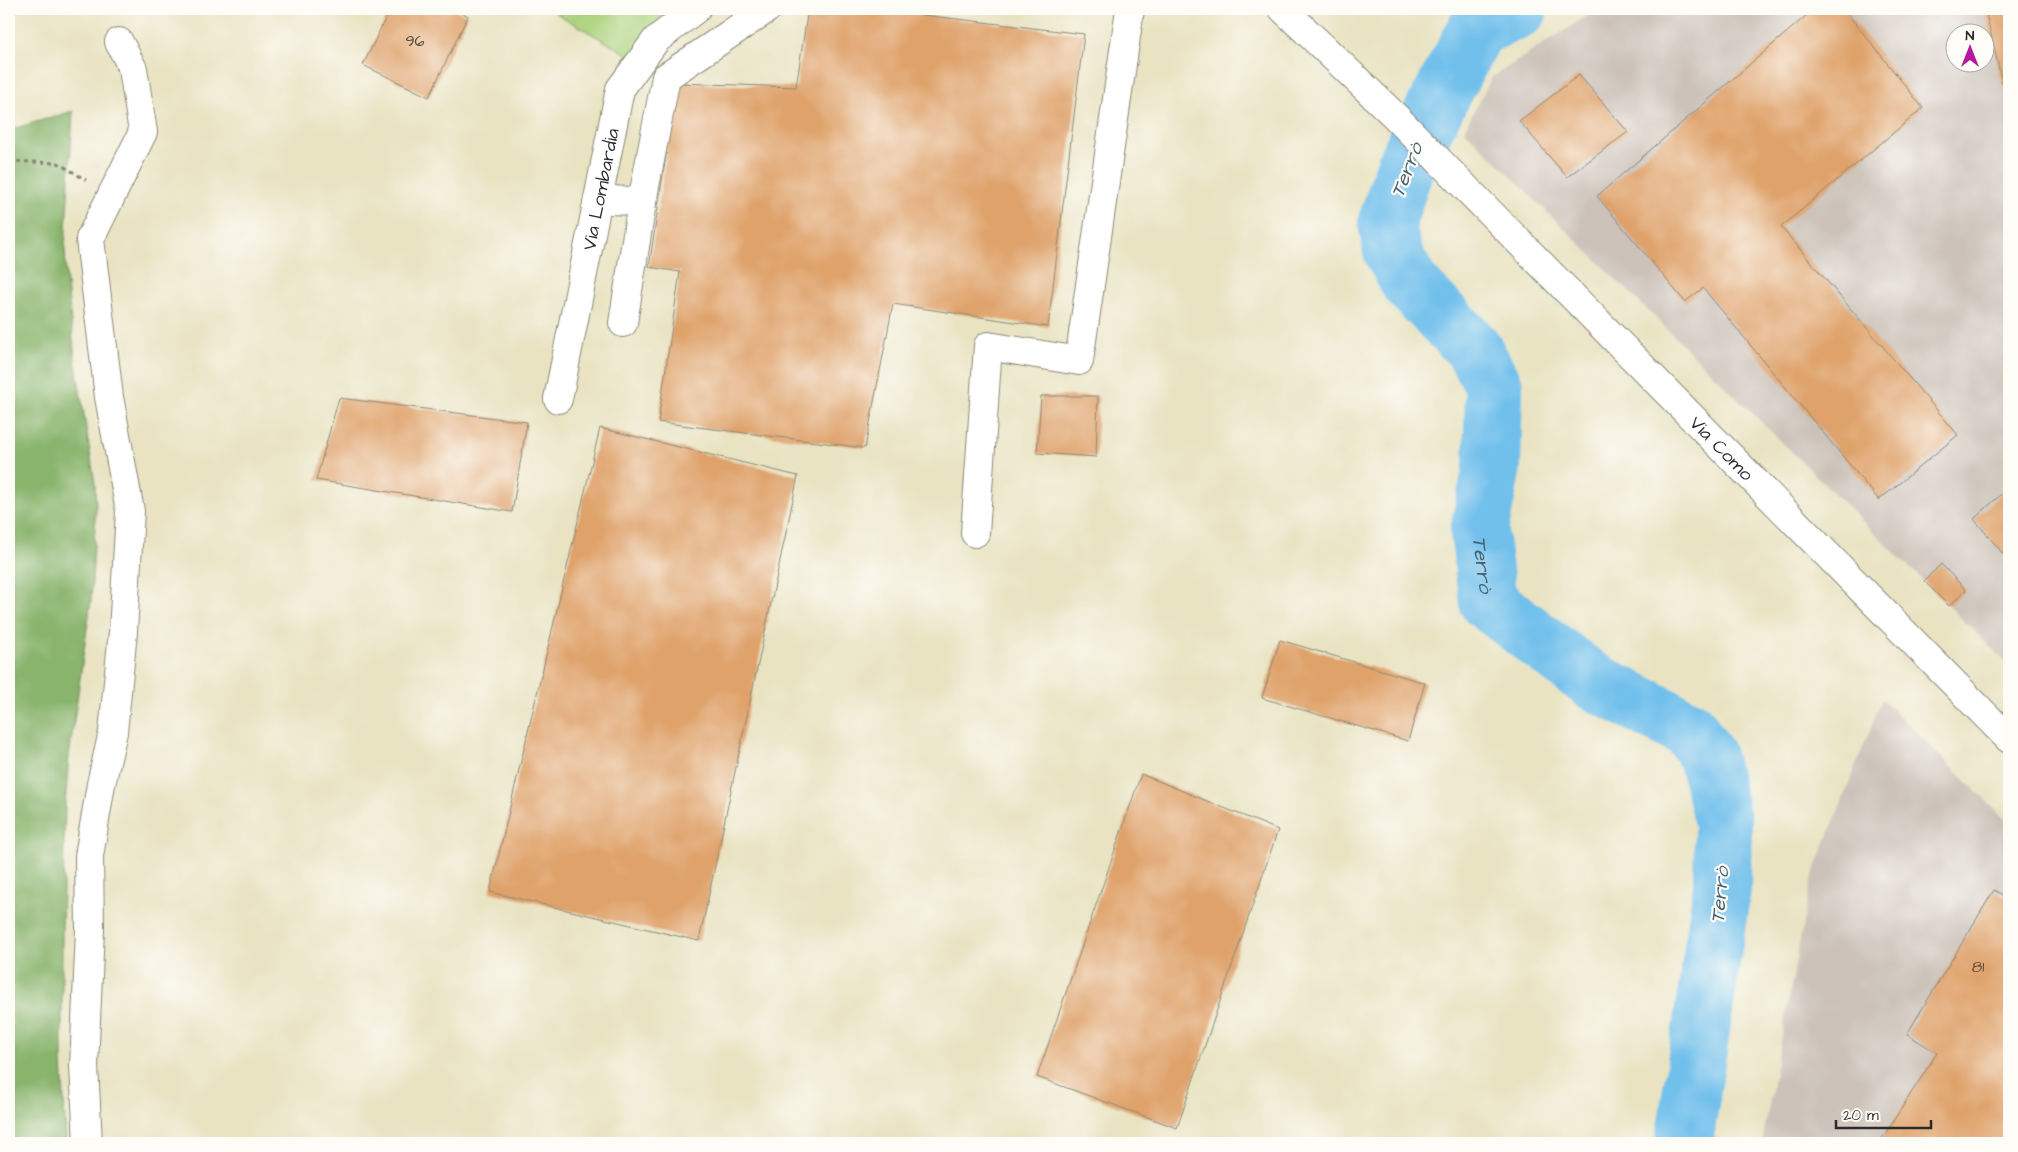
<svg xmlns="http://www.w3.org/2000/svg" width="2018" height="1152" font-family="'Architects Daughter',sans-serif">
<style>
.industrial{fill:#ccc2b9;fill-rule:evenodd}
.green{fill:#abd27c;stroke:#6b7e54}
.forest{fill:#88b46c;stroke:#5a704c}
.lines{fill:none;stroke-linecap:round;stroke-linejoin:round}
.river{stroke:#71c0ec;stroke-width:58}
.building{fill:#dfa26a}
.minor-casing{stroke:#8a8776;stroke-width:30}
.major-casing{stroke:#8a8776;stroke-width:30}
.path{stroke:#8a8776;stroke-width:3;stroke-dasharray:4 4;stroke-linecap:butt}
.minor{stroke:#fff;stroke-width:28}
.major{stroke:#fff;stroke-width:28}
.labels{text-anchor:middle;stroke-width:4.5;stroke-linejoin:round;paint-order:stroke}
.number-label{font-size:16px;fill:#58493b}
.street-label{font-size:19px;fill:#2b2b2b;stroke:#fdfcf7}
.water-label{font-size:20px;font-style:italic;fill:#445f6f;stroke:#fdfcf7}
</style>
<rect width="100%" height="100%" fill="#fdfcf7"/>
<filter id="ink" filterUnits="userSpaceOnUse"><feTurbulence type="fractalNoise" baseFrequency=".02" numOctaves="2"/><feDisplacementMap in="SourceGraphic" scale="10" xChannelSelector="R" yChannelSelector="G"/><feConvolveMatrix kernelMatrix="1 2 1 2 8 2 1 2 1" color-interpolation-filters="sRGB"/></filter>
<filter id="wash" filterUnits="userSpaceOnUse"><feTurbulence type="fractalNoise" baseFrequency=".0096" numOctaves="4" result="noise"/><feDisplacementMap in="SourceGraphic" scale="20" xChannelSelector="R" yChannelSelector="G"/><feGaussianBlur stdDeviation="1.12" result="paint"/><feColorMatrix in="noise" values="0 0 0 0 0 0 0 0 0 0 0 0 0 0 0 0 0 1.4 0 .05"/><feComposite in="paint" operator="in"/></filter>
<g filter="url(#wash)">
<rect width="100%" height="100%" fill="#e9e3c2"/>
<g class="industrial">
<path d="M1598,9H2009V665L1464,130L1492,77ZM1956,32H1986V62H1956Z"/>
<path d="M1882,699L2009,823V1143H1762L1811,880Z"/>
</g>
<path class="green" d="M549,9H667L650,30L632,57Z"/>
<path class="forest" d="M73,111L65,248L66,274L75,359L95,483L96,509L91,601L69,756L65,805L62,933V1057L66,1143H9V130Z"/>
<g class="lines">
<path class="river" id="s1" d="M1519,9L1477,28L1407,161L1387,222L1392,251L1410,284L1473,348L1494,386L1492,467L1479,531L1488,602L1591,680L1690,730L1707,756L1723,823L1722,889L1684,1143"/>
</g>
<g id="blocks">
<g class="building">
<path d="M390,9H453L468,16L429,97L363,65Z"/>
<path d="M808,9H872L1084,34L1048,327L893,304L865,448L658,422L680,272L649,267L677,83L796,87Z"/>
<path d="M1814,9H1844L1923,108L1781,227L1958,435L1879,500L1703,288L1685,302L1597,196Z"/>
<path d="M1985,9H2009V91L2002,82Z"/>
<path d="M1579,75L1628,132L1567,177L1519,121Z"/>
<path d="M1041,396H1098L1096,457L1037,453Z"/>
<path d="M339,398L527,422L512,512L316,480Z"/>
<path d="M600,428L798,476L699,941L490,892Z"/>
<path d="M2009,487V561L1974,519Z"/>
<path d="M1941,564L1966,590L1949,606L1924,581Z"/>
<path d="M1280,640L1425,683L1408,741L1262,698Z"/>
<path d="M1141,774L1278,830L1177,1128L1037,1077Z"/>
<path d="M1994,890L2009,899V1143H1879L1937,1053L1907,1034Z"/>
</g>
</g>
</g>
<g filter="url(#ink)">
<use href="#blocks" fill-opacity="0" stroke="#8a8776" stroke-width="1"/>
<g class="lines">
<g class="minor-casing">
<g id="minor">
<path d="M598,199L642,202L666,77L767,9"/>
<path d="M623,323L642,202"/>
<path id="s2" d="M558,399L620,89L656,40L696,9"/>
<path d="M975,533L988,346L1079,361L1130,9"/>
<path d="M88,1143L84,1066L90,930L89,856L101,784L113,732L123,632L130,511L109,397L90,239L143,132L133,69L119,42"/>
</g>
</g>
<g class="major-casing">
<g id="major">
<path id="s3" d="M1283,9L1396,117L2009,739"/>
</g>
</g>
<path class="path" d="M9,161L58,163L86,180"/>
<use href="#minor" class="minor"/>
<use href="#major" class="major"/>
</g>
</g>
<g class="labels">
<g class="number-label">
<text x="415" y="46">96</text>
<text x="1978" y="972">81</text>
</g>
<g class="street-label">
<text dy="7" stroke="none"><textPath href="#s2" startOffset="214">Via Lombardia</textPath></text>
<text dy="7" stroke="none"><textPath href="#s3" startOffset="621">Via Como</textPath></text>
</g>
<g class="water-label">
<text transform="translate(1406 170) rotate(-69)" y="7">Terrò</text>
<text dy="7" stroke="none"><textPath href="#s1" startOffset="641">Terrò</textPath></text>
<text transform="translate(1719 895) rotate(-85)" y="7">Terrò</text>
</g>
</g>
<rect width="2018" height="1152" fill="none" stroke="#fdfcf7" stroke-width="30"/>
<g transform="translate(1970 48)"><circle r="24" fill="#fdfcf7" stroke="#a9a8a5"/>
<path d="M0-4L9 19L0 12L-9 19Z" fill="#b5179e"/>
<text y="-8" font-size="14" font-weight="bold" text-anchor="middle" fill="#2b2b2b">N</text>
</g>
<path d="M1836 1120v8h95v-8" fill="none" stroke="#2b2b2b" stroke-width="2.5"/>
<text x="1843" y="1120" font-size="15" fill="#2b2b2b" stroke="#fdfcf7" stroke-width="4" paint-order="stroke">20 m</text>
</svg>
